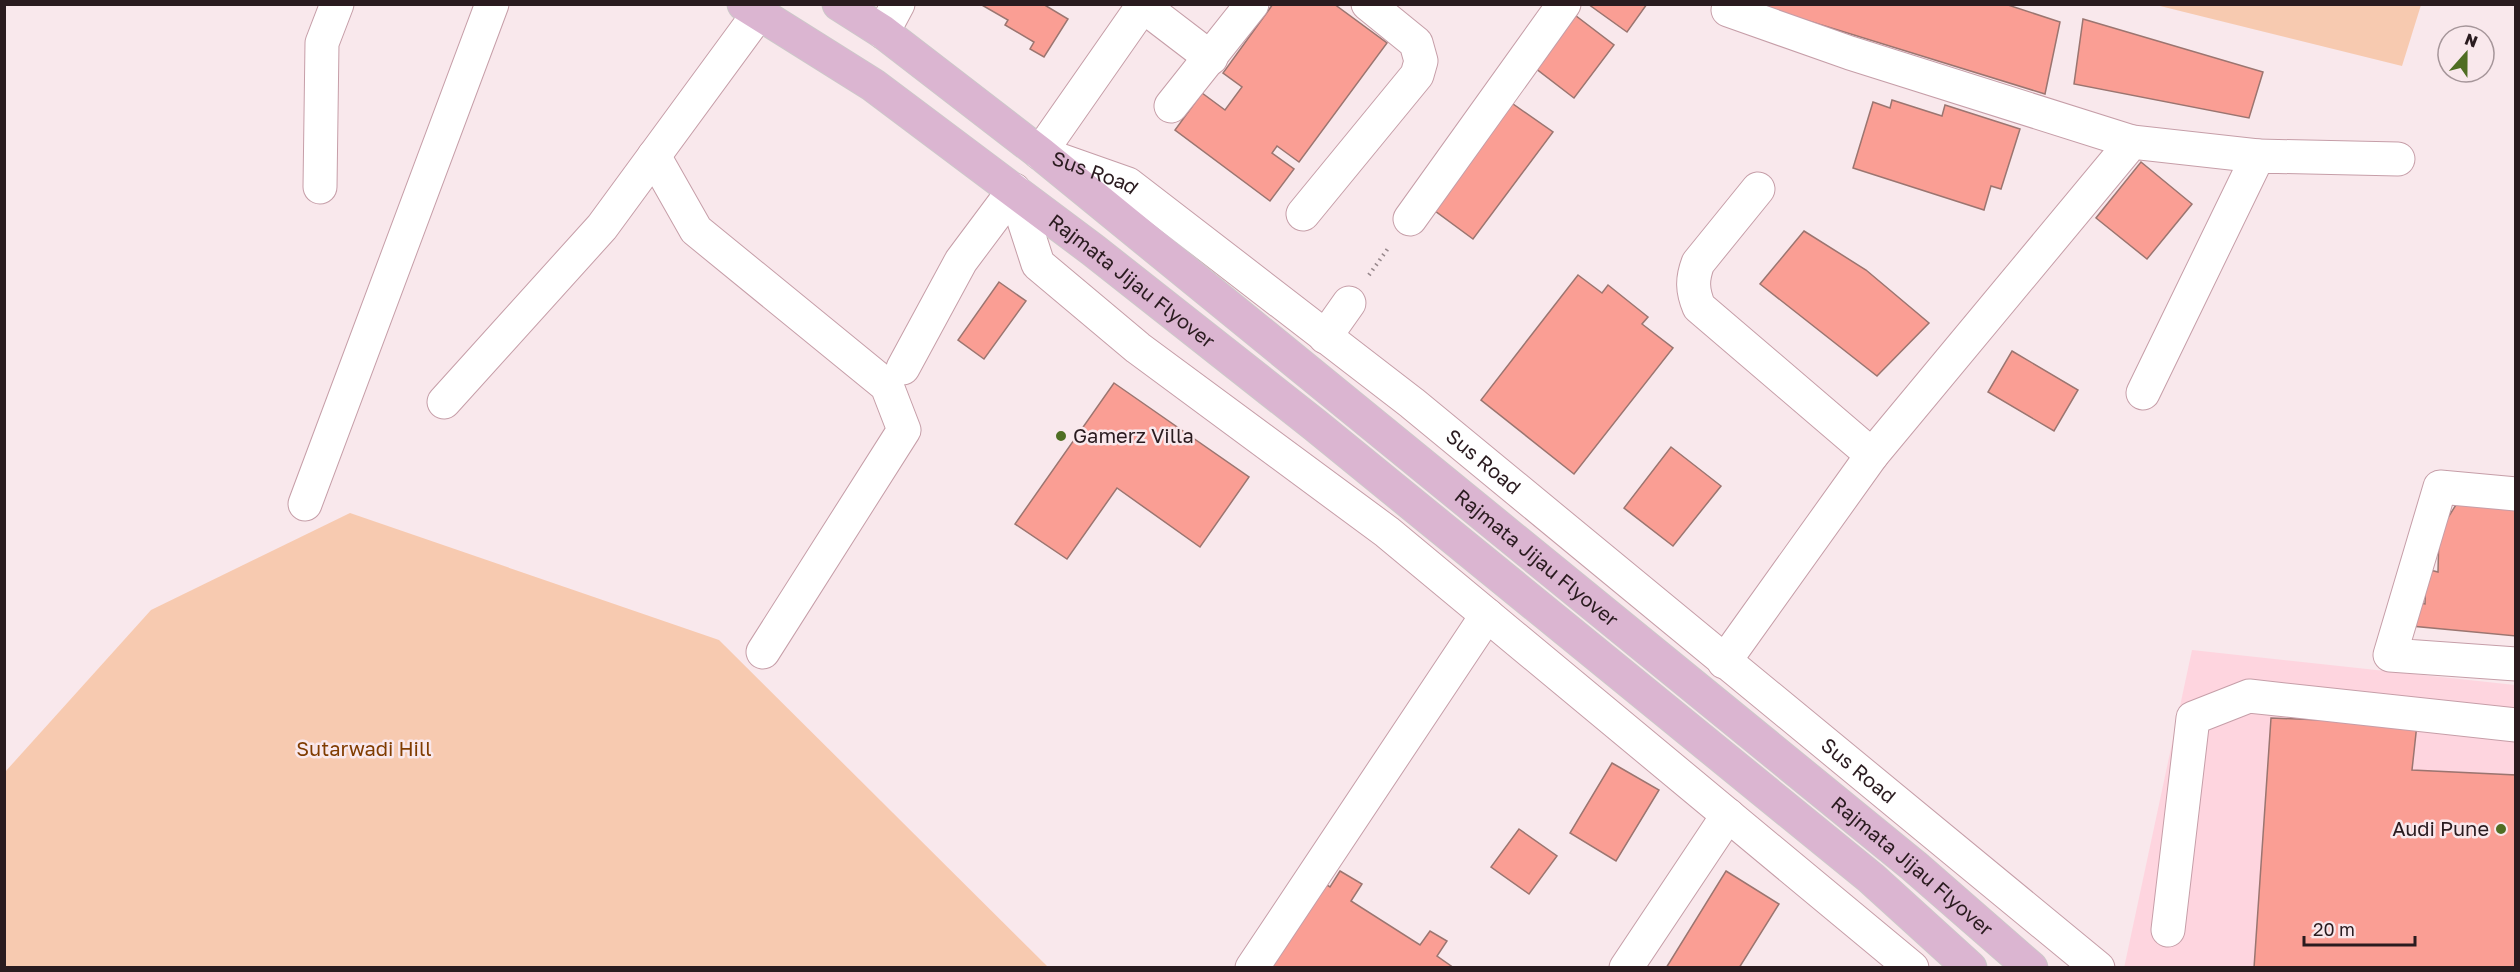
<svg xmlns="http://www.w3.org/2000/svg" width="2520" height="972" font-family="'Golos Text',sans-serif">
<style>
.built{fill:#fed5df}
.green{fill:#f7cab0}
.building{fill:#fa9e94;stroke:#9b7570;stroke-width:1.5}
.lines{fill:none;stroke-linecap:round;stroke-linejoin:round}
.minor-casing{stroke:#c69ea8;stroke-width:35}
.major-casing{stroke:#ccc8c9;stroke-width:35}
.path{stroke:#97878b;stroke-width:4;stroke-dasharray:1.5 4.5;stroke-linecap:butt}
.minor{stroke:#fff;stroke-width:33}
.major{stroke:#dbb5d1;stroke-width:33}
.poi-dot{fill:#4f6e23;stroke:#f9e8ec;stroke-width:2}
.labels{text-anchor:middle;stroke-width:5;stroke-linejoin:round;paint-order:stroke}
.street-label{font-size:20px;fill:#2a1b1f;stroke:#f9e8ec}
.poi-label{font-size:20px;fill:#2a1b1f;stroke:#f9e8ec;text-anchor:start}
.park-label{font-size:20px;fill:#803c00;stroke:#f9e8ec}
</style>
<rect width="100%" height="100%" fill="#f9e8ec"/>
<path class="built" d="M2192,650L2515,685V967L2124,968Z"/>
<g class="green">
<path d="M2156,5L2421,4V5L2402,66Z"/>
<path d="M350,513L719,640L1048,967H5V772L151,610Z"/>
</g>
<g class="building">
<path d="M980,4H1043L1068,19L1044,57L1030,49L1034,42L1005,25L1008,20Z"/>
<path d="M1273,4H1334L1387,43L1299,162L1277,146L1272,153L1294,169L1270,201L1175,130L1202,93L1225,110L1242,87L1223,73Z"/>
<path d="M1588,4H1647L1627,32Z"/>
<path d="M1754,4H2005L2060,22L2045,94Z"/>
<path d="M1567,9L1614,45L1574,98L1526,61Z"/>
<path d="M2083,19L2263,72L2249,118L2074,84Z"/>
<path d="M1506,99L1553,132L1473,239L1427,205Z"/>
<path d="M1892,100L1942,116L1945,105L2020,129L2001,189L1991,186L1984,210L1853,168L1873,102L1890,108Z"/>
<path d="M2141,162L2192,204L2147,259L2096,218Z"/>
<path d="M1804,231L1866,270L1929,323L1877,376L1760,284Z"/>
<path d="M1578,275L1602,293L1608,285L1648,317L1642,324L1673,348L1574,474L1481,400Z"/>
<path d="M999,282L1026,301L984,359L958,340Z"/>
<path d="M2012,351L2078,390L2054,431L1988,392Z"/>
<path d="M1114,383L1249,477L1200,547L1117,488L1067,559L1015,524Z"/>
<path d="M1671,447L1721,486L1673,546L1624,508Z"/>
<path d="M2459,500L2516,502V636L2411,626V602L2425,604L2426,569L2438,572L2439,532Z"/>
<path d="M2271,718L2417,724L2412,770L2516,775V968H2254Z"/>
<path d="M1612,763L1659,790L1616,861L1570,833Z"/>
<path d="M1519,829L1557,856L1529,894L1491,867Z"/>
<path d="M1340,871L1362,884L1351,901L1420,945L1430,931L1447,941L1437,956L1454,968H1262L1319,880L1330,887Z"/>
<path d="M1726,871L1779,904L1739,968H1666Z"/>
</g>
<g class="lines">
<g class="minor-casing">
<g id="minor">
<path id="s1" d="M1144,4L1040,153L1128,184L1412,403L2098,968"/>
<path d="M1143,6L1211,58"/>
<path d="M1728,10L1850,53L2132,142"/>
<path d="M883,32L898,4"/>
<path d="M1171,106L1252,4"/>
<path d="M654,156L696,230L887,386L904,430L763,652"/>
<path d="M320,187L322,43L337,4"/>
<path d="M1758,189L1698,263C1692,279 1692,290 1699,307L1872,455"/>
<path d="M1014,190L1038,264L1138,348L1387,532L1912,968"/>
<path d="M1303,214L1417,75L1421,61L1416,43L1368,4"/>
<path d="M1410,219L1564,4"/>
<path d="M1325,337L1349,303"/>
<path d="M903,368L961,261L1014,190"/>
<path d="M2143,393L2258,156L2398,159"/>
<path d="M444,402L602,227L759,13"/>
<path d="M2516,494L2440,487L2390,655L2516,664"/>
<path d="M305,504L492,4"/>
<path d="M1724,662L1872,455L2132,142L2258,156"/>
<path d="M2168,930L2193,718L2249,696L2516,725"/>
<path d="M1252,968L1487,615"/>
<path d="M1626,968L1728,815"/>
</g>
</g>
<g class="major-casing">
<g id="major">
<path id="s2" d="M744,4L873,85L1093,250L1315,425L1871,878L1970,968"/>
<path id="s3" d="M839,4L883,32L1040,153L1914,866L2031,968"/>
</g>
</g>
<path class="path" d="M1369,275L1389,247"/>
<use href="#minor" class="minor"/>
<use href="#major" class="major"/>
</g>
<g class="poi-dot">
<circle cx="1061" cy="436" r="6"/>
<circle cx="2501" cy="829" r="6"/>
</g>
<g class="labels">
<g class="street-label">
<text dy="7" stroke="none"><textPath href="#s1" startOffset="240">Sus Road</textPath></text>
<text dy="7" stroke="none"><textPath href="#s2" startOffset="477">Rajmata Jijau Flyover</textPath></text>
<text dy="7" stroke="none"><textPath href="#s1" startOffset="726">Sus Road</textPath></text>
<text dy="7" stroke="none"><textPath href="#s3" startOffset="891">Rajmata Jijau Flyover</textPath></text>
<text dy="7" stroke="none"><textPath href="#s1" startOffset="1212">Sus Road</textPath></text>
<text dy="7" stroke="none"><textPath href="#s3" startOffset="1377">Rajmata Jijau Flyover</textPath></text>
</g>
<g class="poi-label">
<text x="1073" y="443">Gamerz Villa</text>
<text x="2489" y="836" text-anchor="end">Audi Pune</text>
</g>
<g class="park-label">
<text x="364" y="756">Sutarwadi Hill</text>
</g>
</g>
<rect width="2520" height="972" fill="none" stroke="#2a1b1f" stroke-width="12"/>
<g transform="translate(2466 54) rotate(21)"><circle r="28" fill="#f9e8ec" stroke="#a6969a" stroke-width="1.5"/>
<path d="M0-4.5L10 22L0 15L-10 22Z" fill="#4f6e23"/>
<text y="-9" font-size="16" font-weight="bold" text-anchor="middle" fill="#2a1b1f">N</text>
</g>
<path d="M2304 936v9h111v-9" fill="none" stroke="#2a1b1f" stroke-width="3"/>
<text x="2313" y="936" font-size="18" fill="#2a1b1f" stroke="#f9e8ec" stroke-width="4.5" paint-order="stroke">20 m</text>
</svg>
